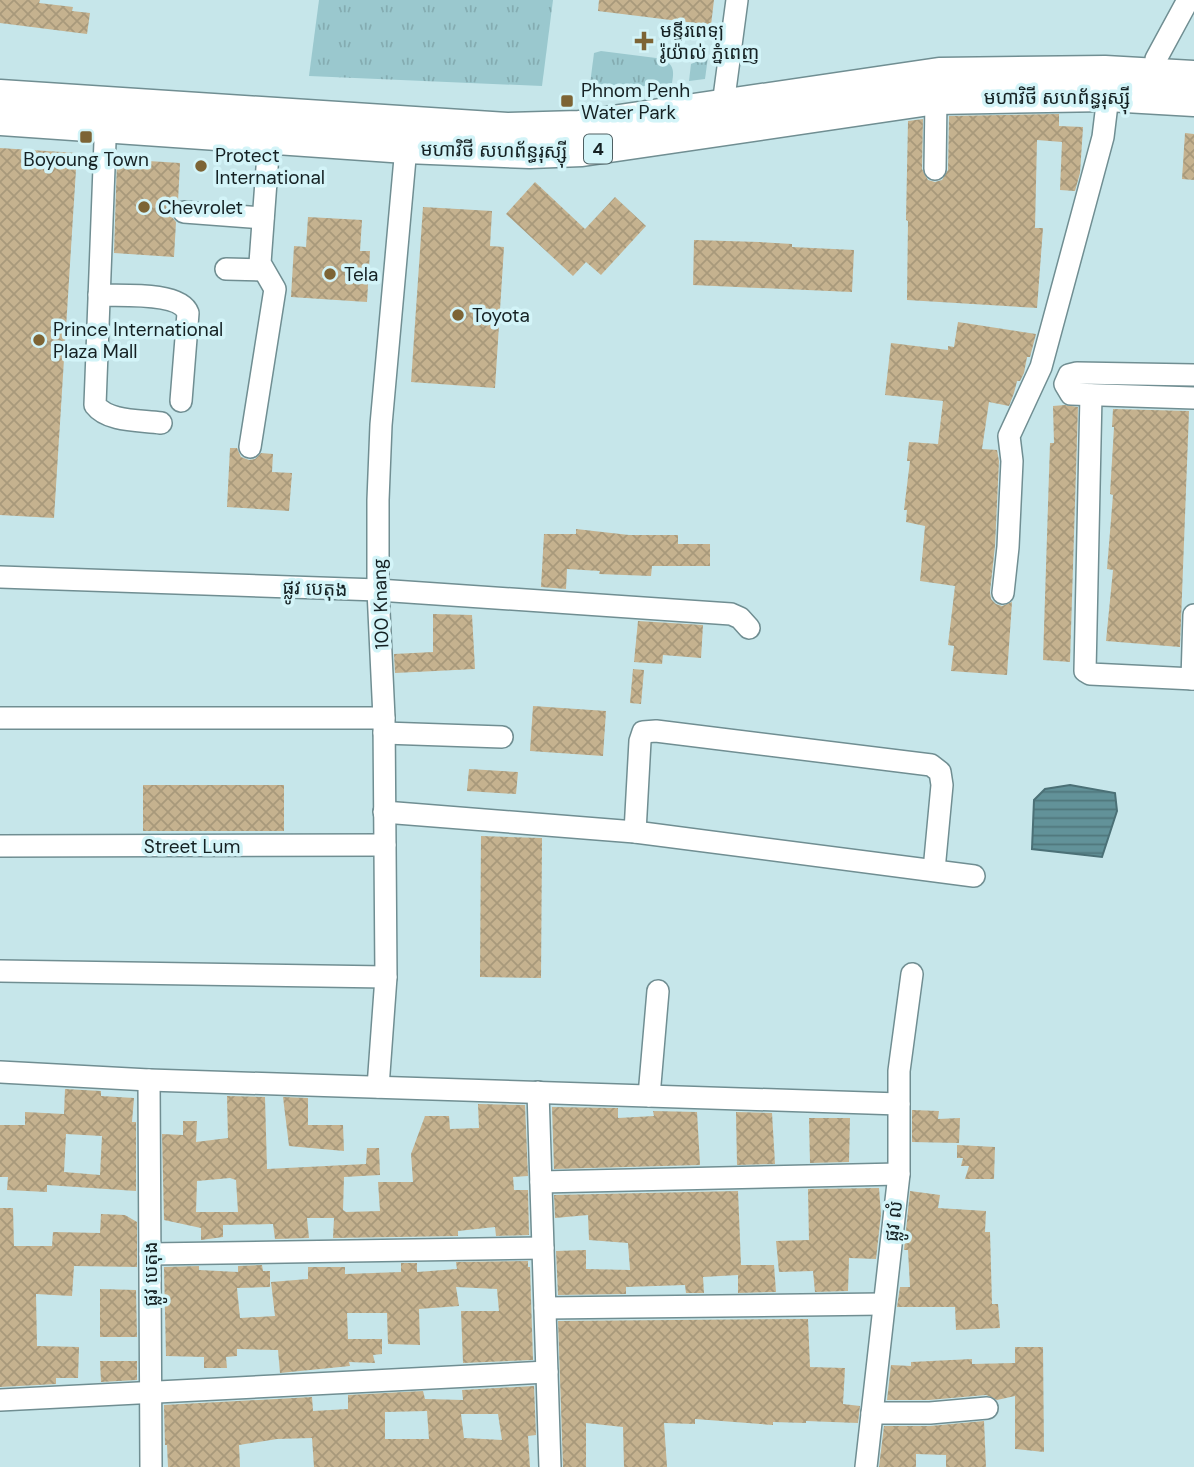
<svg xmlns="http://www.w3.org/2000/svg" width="1194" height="1467" font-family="'DM Sans','Noto Sans Khmer',sans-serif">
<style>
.grass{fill:url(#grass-tufts)}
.water{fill:url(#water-rules);stroke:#4b7076;stroke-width:2}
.building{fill:url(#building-cross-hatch);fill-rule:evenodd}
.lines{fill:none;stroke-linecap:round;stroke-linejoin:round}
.minor-casing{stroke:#708e92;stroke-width:24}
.highway-casing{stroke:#708e92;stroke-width:33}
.minor{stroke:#fff;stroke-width:21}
.highway{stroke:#fff;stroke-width:30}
.poi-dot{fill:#7d6435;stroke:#d3f4f8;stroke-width:2.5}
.labels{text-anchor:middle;stroke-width:7;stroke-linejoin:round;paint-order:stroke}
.shield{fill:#d3f4f8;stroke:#4e6063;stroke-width:2}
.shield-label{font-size:18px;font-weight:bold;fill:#152123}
.poi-label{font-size:19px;fill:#152123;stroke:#d3f4f8;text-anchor:start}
.street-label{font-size:19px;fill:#152123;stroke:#d3f4f8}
</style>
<defs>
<pattern id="grass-tufts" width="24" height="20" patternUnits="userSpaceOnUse" patternTransform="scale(1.75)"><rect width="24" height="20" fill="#9ac8ce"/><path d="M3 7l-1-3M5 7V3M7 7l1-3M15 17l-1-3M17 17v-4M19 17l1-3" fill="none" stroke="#84acb1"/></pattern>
<pattern id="water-rules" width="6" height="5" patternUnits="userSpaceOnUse" patternTransform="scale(1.75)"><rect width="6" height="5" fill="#629299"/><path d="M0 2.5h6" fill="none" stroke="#50777c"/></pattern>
<pattern id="building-cross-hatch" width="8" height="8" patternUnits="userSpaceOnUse" patternTransform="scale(1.75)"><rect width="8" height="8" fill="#c5b28f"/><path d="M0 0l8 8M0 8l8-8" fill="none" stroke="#a8997b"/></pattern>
</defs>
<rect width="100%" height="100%" fill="#c6e6ea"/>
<g class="grass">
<path d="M319,0H553L542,86L309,76Z"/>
<path d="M601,51L664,59C674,66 674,71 672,83L589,92L594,53Z"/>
<path d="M708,57L705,79L689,81L691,64Z"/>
</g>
<path class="water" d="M1070,785L1115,793L1117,811L1102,857L1032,849L1034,800L1045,789Z"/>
<g class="building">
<path d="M0,0H40L39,3L73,7L72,11L90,13L87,34L0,23Z"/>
<path d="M599,0H714L711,25L598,11Z"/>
<path d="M1059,114V126L1083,127L1080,173L1075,191L1060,190L1062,142L1037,140L1035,228H1043L1037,308L907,300L908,221L906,220L908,121L923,119L922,169L928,180L935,182L942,180L948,170L949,116Z"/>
<path d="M1185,133L1194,134V180L1182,179Z"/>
<path d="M0,148L77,153L54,518L0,515Z"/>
<path d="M117,159L180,163L178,201L171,210L172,217L176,222L174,257L114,253Z"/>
<path d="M535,182L585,229L615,197L646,226L601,275L586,262L573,276L506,214Z"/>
<path d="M423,207L492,211L490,246L504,247L495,388L411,382Z"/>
<path d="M308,217L362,220L360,251H370L367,302L291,297L294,246L306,247Z"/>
<path d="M694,240L759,242L792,244V247L854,250L852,292L693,285Z"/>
<path d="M958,322L1036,334L1030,357H1027L1024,373L1020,381H1017L1014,393L1009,406L989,402L982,449L997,450L999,461L995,546L990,592L991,599L996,604L1002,606L1012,602L1007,675L951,671L954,646L948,645L955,586L920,581L925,526L906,522L907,510H904L910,461H907L909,442L938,444L943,401L885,395L891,343L948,350V346L954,347Z"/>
<path d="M1065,405L1078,407L1070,662L1043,660L1050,443H1054L1053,406Z"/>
<path d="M1113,409L1189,411L1180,647L1106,641L1113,570L1107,569L1113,495L1110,494L1114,427H1112Z"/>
<path d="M230,448H237L241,457L249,460L255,459L261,453L273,454L272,472L292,473L289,511L227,507Z"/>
<path d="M576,529L629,535H678V544H710V566H652L651,576L599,574L600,571L567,569L566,589L541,587L544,534H576Z"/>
<path d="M433,614L472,615L475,669L395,673L394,654L433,652Z"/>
<path d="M638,621L703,625L701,658L663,655L662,664L634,662Z"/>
<path d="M633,669L644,670L641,704L630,703Z"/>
<path d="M533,706L606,711L603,756L530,751Z"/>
<path d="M469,769L518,772L516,794L467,791Z"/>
<rect x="143" y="785" width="141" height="46"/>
<path d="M481,836L542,838L541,978L480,977Z"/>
<path d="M65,1089L101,1091V1096L134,1098L132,1122H136V1191L47,1185V1192L7,1190L8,1177H0V1125H25V1112L64,1114ZM66,1134L102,1136L100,1175L64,1172Z"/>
<path d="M227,1096L265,1097L267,1169L366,1164L367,1148H379L380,1175L344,1177L343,1210L346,1212L380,1211L378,1182H413L411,1154L425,1116H449L450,1129L479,1128L478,1104L525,1105L528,1176L513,1177L514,1190H528L529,1235L496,1236L495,1227L458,1231V1236L333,1238L334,1218H307L309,1238L275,1239L273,1224L223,1225V1237L201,1240V1228L164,1220L162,1134L183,1135V1121H197L196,1142L228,1138ZM230,1178L236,1180L238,1212H196L197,1181Z"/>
<path d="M283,1097L308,1098V1125H343L344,1151L289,1146Z"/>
<path d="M552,1107L618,1108V1118L654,1116L653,1111L697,1112L700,1165L554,1169Z"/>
<path d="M912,1110L939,1111L938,1119L960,1118L959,1143L912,1142Z"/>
<path d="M736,1112L772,1113L775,1164L737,1165Z"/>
<path d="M809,1118H850L849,1162L810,1163Z"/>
<path d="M957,1145L995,1147L994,1179H965L969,1166H961L963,1158H957Z"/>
<path d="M879,1188L881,1214L876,1259L849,1258L848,1291L815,1292L813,1271L779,1272L776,1241L809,1240L808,1189Z"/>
<path d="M738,1191L741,1265H774L776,1292L738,1293V1275L703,1277L704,1293H686L685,1285L626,1287V1294L558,1295L556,1251L586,1250V1269L630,1270L628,1243L589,1240L588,1215L555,1218L554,1195Z"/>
<path d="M910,1191L940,1195L938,1208L986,1211L985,1232H990L992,1304H998L1000,1328L956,1330L955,1307H897L900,1287H910L908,1250H904Z"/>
<path d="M0,1208H13L14,1246H52L53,1232L100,1233L101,1214L125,1215L137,1222V1267L74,1266L72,1296L36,1294L37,1346L79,1347L78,1378H56V1384L0,1387Z"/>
<path d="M528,1261V1267H530L533,1360L463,1363L461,1311H499L497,1289L456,1287L459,1306L419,1309L420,1345L388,1344L387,1313H347L348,1339H382V1354L373,1355L375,1363L349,1362L350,1366L280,1373L278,1350L237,1349V1356L226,1357L227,1368H204V1357L166,1356L164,1267L199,1266V1270L238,1272V1266L262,1265L263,1271H270V1287L237,1288L240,1318L275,1316L271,1282L308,1279V1267H345V1274L401,1272V1263H417V1272L457,1269L456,1262Z"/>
<path d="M100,1289L136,1290L137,1337H100Z"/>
<path d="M808,1319L810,1367L845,1368L843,1404L860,1406L858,1423L806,1421V1423L773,1422V1425L695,1419V1424L664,1423L667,1467H624L623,1427L586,1423V1467H563L558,1321Z"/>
<path d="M1015,1347H1043L1044,1452L1015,1449V1396L997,1400L986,1395L929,1400H887L891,1365L911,1366V1362L972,1359V1364L1015,1363Z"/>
<path d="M100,1361H137V1380L101,1382Z"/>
<path d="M534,1386L536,1435L528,1436L530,1467H314L312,1438L277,1439L239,1445L240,1467H168L167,1445H165L164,1405L312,1397L313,1411L348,1409V1395L423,1391L425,1399L463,1400L462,1390ZM427,1411L429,1439H385V1412ZM461,1414H498L502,1440L464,1438Z"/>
<path d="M984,1421L986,1467H946V1455L916,1454V1467H879L884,1426H930Z"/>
</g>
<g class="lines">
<g class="minor-casing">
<g id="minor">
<path d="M1155,72L1156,59L1188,0"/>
<path d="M723,105L737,0"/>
<path d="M106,115L95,405C108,422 140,420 161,423"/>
<path d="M935,169L936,99"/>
<path d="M184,212L263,218"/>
<path d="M226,269L263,270"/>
<path d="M99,295C120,296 180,291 188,313L181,401"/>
<path d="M1194,375L1077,373L1069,375L1065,384L1071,394L1194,398"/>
<path d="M1091,395L1085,671L1090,674L1194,679"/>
<path d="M250,447L275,289L260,263L270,127"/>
<path d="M0,577L378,590L731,614L740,618L749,628"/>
<path d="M1003,593L1008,547L1012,461L1009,436L1041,367L1103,137L1108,96"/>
<path d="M1192,679L1194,615"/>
<path d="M0,718H384"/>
<path d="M384,733L502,737"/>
<path d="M384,812L635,832L974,876"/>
<path d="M635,832L640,741L643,732L656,731L931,765L940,772L942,785L934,870"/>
<path d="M0,846L385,845"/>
<path d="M0,971L386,977"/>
<path d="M0,1072L149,1080L899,1104"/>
<path d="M149,1080L151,1467"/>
<path d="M378,1087L386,977L384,718L378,590V500L381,425L407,136"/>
<path d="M538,1092L550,1467"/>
<path d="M649,1096L658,991"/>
<path d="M541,1182L899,1174"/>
<path d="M150,1254L543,1248"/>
<path d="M545,1308L883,1304"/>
<path d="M0,1400L547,1372"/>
<path d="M872,1413H930L987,1408"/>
<path d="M866,1467L899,1174V1071L912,974"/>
</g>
</g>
<g class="highway-casing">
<g id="highway">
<path d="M0,95L507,128L579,126L939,73L1105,71L1194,76"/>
<path d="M0,120L406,148L530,153L582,151L936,99L1108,96L1194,101"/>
</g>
</g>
<use href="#minor" class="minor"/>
<use href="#highway" class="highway"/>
</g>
<g class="poi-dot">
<path d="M640.5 30.5h7v7h7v7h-7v7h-7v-7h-7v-7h7z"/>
<rect x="560" y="94" width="14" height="14" rx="3.5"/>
<rect x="79" y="130" width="14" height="14" rx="3.5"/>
<circle cx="201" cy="166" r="7"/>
<circle cx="144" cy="207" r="7"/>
<circle cx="330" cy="274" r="7"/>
<circle cx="458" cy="315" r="7"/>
<circle cx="39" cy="340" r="7"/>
</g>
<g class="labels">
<rect class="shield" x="584" y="134.5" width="28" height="29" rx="5"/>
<g class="shield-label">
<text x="598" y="155">4</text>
</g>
<g class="poi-label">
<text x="660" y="37">មន្ទីរពេទ្យ<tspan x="660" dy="22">រ៉ូយ៉ាល់ ភ្នំពេញ</tspan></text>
<text x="581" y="97">Phnom Penh<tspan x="581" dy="22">Water Park</tspan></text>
<text x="215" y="162">Protect<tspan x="215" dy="22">International</tspan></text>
<text x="86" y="166" text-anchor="middle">Boyoung Town</text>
<text x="158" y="214">Chevrolet</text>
<text x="344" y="281">Tela</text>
<text x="472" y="322">Toyota</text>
<text x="53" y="336">Prince International<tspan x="53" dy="22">Plaza Mall</tspan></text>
</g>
<g class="street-label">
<text x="1057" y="104">មហាវិថី សហព័ន្ធរុស្ស៊ី</text>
<text transform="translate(494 150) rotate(1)" y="7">មហាវិថី សហព័ន្ធរុស្ស៊ី</text>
<text transform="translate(315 588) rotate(2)" y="7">ផ្លូវ បេតុង</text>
<text transform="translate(380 604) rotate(-92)" y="7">100 Knang</text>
<text x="192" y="853">Street Lum</text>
<text transform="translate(893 1221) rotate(-83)" y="7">ផ្លូវ លំ</text>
<text transform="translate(150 1274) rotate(-90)" y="7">ផ្លូវ បេតុង</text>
</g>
</g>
</svg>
